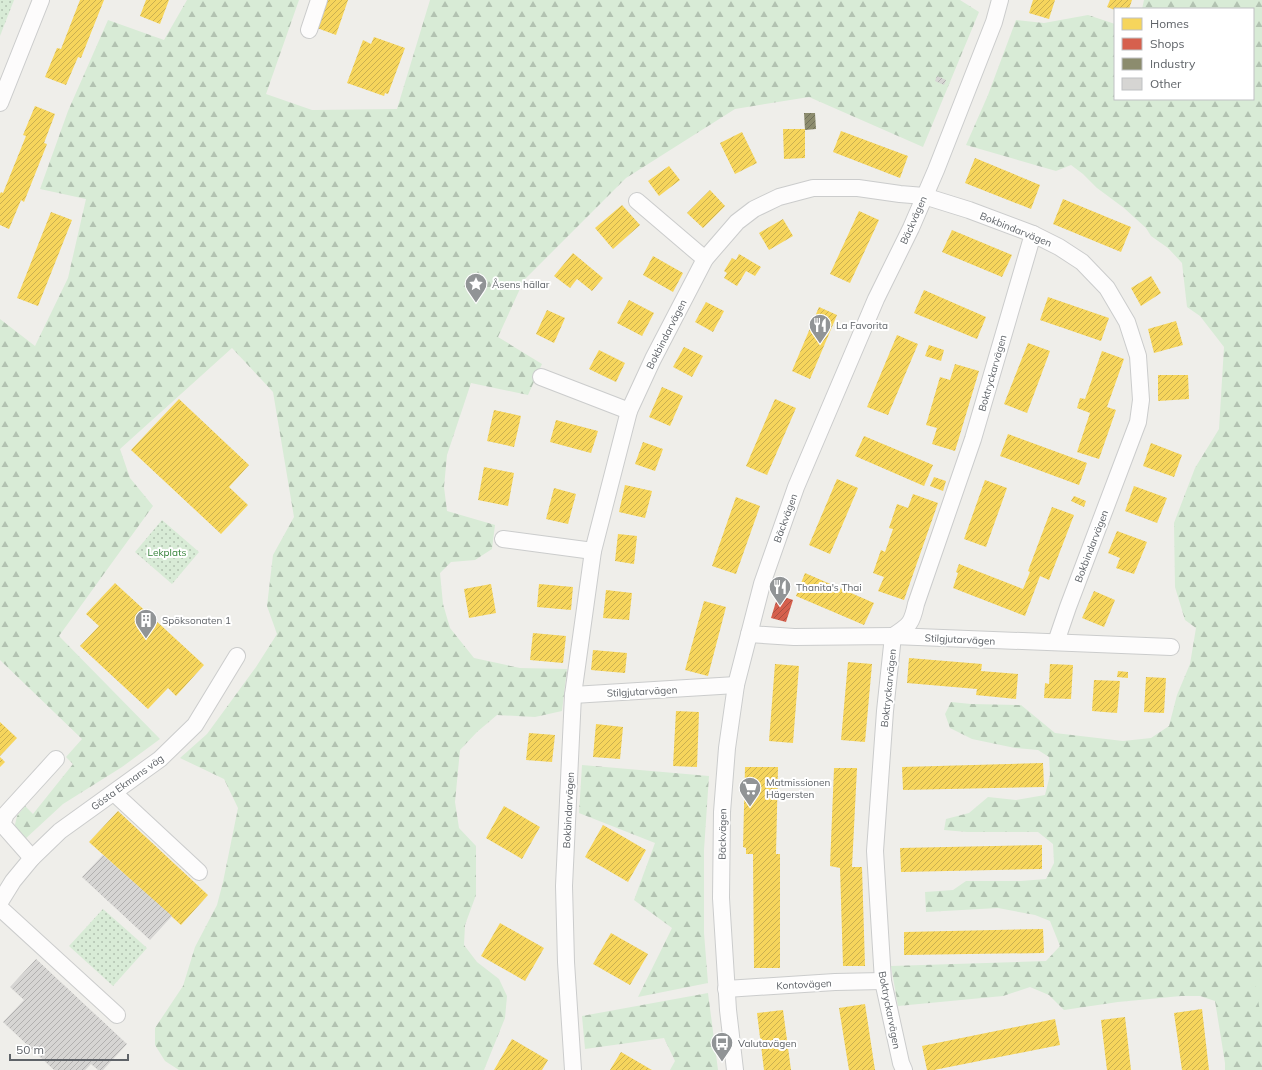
<svg xmlns="http://www.w3.org/2000/svg" width="1262" height="1070" font-family="Mulish,sans-serif">
<style>
.green{fill:url(#green-dots)}
.forest{fill:url(#forest-firs)}
.pitch{fill:#d8ebd6}
.homes{fill:url(#homes-hatch)}
.shops{fill:url(#shops-hatch)}
.industry{fill:url(#industry-hatch)}
.building{fill:url(#building-hatch)}
.lines{fill:none;stroke-linecap:round;stroke-linejoin:round}
.minor-casing{stroke:#cbcccc;stroke-width:18}
.minor{stroke:#fdfcfc;stroke-width:16}
.labels{text-anchor:middle;stroke-width:4;stroke-linejoin:round;paint-order:stroke}
.street-label{font-size:10px;fill:#5f6368;stroke:#fff}
.poi-label{font-size:10px;fill:#5f6368;stroke:#fff;text-anchor:start}
.park-label{font-size:10px;fill:#348238;stroke:#fff}
</style>
<defs>
<pattern id="green-dots" width="8" height="8" patternUnits="userSpaceOnUse"><rect width="8" height="8" fill="#d8ebd6"/><path d="M2 2h.1M6 6h.1" fill="none" stroke="#b2c2b1" stroke-width="1.8" stroke-linecap="round"/></pattern>
<pattern id="forest-firs" width="22" height="20" patternUnits="userSpaceOnUse"><rect width="22" height="20" fill="#d8ebd6"/><path d="M5 1l3.5 6h-7zM16 11l3.5 6h-7z" fill="#b2c2b1"/></pattern>
<pattern id="homes-hatch" width="6" height="6" patternUnits="userSpaceOnUse"><rect width="6" height="6" fill="#f6d55c"/><path d="M-1 1l2-2M0 6l6-6M5 7l2-2" fill="none" stroke="#cab050"/></pattern>
<pattern id="shops-hatch" width="6" height="6" patternUnits="userSpaceOnUse"><rect width="6" height="6" fill="#d6604d"/><path d="M-1 1l2-2M0 6l6-6M5 7l2-2" fill="none" stroke="#a85042"/></pattern>
<pattern id="industry-hatch" width="6" height="6" patternUnits="userSpaceOnUse"><rect width="6" height="6" fill="#8c8c6e"/><path d="M-1 1l2-2M0 6l6-6M5 7l2-2" fill="none" stroke="#70705a"/></pattern>
<pattern id="building-hatch" width="6" height="6" patternUnits="userSpaceOnUse"><rect width="6" height="6" fill="#d6d5d3"/><path d="M-1 1l2-2M0 6l6-6M5 7l2-2" fill="none" stroke="#b1b0af"/></pattern>
</defs>
<rect width="100%" height="100%" fill="#efeeea"/>
<g class="green">
<path d="M0,0H14L0,36Z"/>
<path d="M162,520L199,552L172,584L135,552Z"/>
<path d="M103,909L147,948L113,986L69,946Z"/>
</g>
<g class="forest">
<path d="M187,0H299L266,94L312,110L397,109L430,0H960L979,12L923,147L809,97L735,109L626,178L524,280L498,337L542,364L528,395L471,383L447,455L444,487L447,511L495,525L492,549L475,560L451,562L440,573L443,604L450,628L474,658L520,668L567,669L562,711L535,717L497,715L477,732L460,750L455,802L459,828L476,846V895L465,925L464,945L477,962L499,979L507,996L505,1018L484,1070H179L165,1061L155,1045V1028L183,986L195,947L217,905L223,882L238,808L224,779L180,758L207,734L256,667L277,634L267,606L273,555L294,517L273,392L232,348L120,449L130,478L153,506L59,636L160,739L122,767L63,804L24,840L14,829L17,816L25,806L33,814L73,764L66,757L82,739L0,660V319L35,346L68,278L86,199L40,189L68,111L108,20L164,40Z"/>
<path d="M1144,0H1262V1070H1225V1063L1215,1001L1200,996H1181L1118,1002L1064,1010L1049,995L1030,987L1003,996L898,1006L891,966L1046,961L1060,946L1050,921L1035,915L998,908L926,912L925,892L953,890L966,881H1021L1046,879L1054,863L1053,844L1038,832H967L944,830L946,819L969,813L988,797L1016,800L1045,795L1050,775L1049,757L1038,750L1015,748L972,739L950,728L945,714L951,702L971,704L1021,705L1055,733L1123,741L1151,738L1169,726L1177,695L1190,664L1196,628L1185,620L1175,587L1174,523L1195,468L1219,429L1224,347L1200,316L1187,307L1182,263L1168,248L1151,236L1146,228L1124,208L1097,188L1083,174L1071,165L1056,171L966,145L988,95L1016,20L1044,23L1088,15L1115,24V99H1253V9H1142Z"/>
<path d="M582,765L709,776L704,850V933L708,983L638,997L672,928L634,900L655,843L579,813Z"/>
<path d="M708,993L718,1070H670L675,1061L664,1038L585,1049L582,1016Z"/>
</g>
<path class="pitch" d="M1262,979V1025L1255,980Z"/>
<g class="homes">
<path d="M80,0H104L81,58L78,57L66,85L45,77L57,48L61,49Z"/>
<path d="M146,0H169L160,24L140,16Z"/>
<path d="M326,0H348L336,35L317,28Z"/>
<path d="M1033,0H1055L1049,19L1029,13Z"/>
<path d="M1110,0H1132L1129,9L1115,10L1107,7Z"/>
<path d="M374,37L405,48L388,94L385,93L384,96L347,83L363,40L371,44Z"/>
<path d="M35,106L55,114L44,143L47,144L24,202L21,200L9,229L0,225V194L1,192L3,193L26,136L23,135Z"/>
<path d="M783,129H805V158L784,159Z"/>
<path d="M841,131L908,156L900,178L833,152Z"/>
<path d="M742,132L757,163L735,174L720,143Z"/>
<path d="M975,158L1040,185L1031,209L965,183Z"/>
<path d="M669,166L680,180L659,196L648,181Z"/>
<path d="M710,190L725,206L703,228L687,213Z"/>
<path d="M1063,199L1131,227L1121,252L1053,224Z"/>
<path d="M622,205L640,225L613,249L595,228Z"/>
<path d="M859,211L879,220L850,283L830,274Z"/>
<path d="M51,212L72,220L38,306L17,298Z"/>
<path d="M783,219L793,236L769,250L759,233Z"/>
<path d="M952,230L1012,255L1002,277L942,252Z"/>
<path d="M573,253L603,278L592,291L577,279L570,288L554,276Z"/>
<path d="M739,254L761,267L755,276L746,271L737,286L724,278L727,273L724,271L732,258L736,260Z"/>
<path d="M653,256L683,273L673,292L643,275Z"/>
<path d="M1151,276L1161,293L1141,306L1131,288Z"/>
<path d="M924,290L986,317L977,339L914,313Z"/>
<path d="M1048,297L1109,318L1101,341L1040,320Z"/>
<path d="M629,300L654,313L642,336L617,323Z"/>
<path d="M706,302L724,311L713,332L695,322Z"/>
<path d="M819,307L837,315L810,379L792,371Z"/>
<path d="M547,310L565,318L554,343L536,334Z"/>
<path d="M1176,321L1183,345L1154,353L1148,329Z"/>
<path d="M897,335L918,344L888,415L867,407Z"/>
<path d="M1028,343L1050,351L1027,413L1004,404Z"/>
<path d="M929,345L944,350L941,361L925,356Z"/>
<path d="M684,347L703,356L692,377L673,367Z"/>
<path d="M599,350L625,363L616,382L589,369Z"/>
<path d="M1102,351L1124,359L1107,407L1116,410L1099,459L1077,452L1090,413L1077,408L1080,398L1085,399Z"/>
<path d="M955,364L979,371L955,451L932,444L937,428L926,425L940,377L950,380Z"/>
<path d="M1158,375H1188L1189,399L1158,401Z"/>
<path d="M662,387L683,396L670,426L649,417Z"/>
<path d="M179,399L249,465L229,487L248,505L221,534L131,450Z"/>
<path d="M775,399L796,408L767,475L746,466Z"/>
<path d="M494,410L521,416L514,447L487,441Z"/>
<path d="M556,420L598,431L591,453L550,442Z"/>
<path d="M1008,434L1087,463L1079,485L1000,456Z"/>
<path d="M864,436L933,465L924,486L855,456Z"/>
<path d="M643,442L663,449L655,471L635,464Z"/>
<path d="M1151,443L1182,455L1174,477L1143,466Z"/>
<path d="M484,467L514,473L508,506L478,500Z"/>
<path d="M934,477L946,481L943,491L930,486Z"/>
<path d="M837,479L858,488L830,554L809,545Z"/>
<path d="M985,480L1007,488L986,547L964,539Z"/>
<path d="M625,485L652,491L645,518L619,512Z"/>
<path d="M1134,486L1167,498L1157,523L1125,511Z"/>
<path d="M554,488L576,494L568,524L546,519Z"/>
<path d="M913,494L938,503L904,600L878,591L884,577L873,573L881,550L885,552L893,529L889,528L897,504L908,508Z"/>
<path d="M1074,496L1086,501L1084,507L1071,501Z"/>
<path d="M736,497L760,506L736,574L712,566Z"/>
<path d="M1052,507L1074,515L1049,580L1040,576L1025,616L953,588L958,573L956,572L959,564L1023,589L1030,572L1028,571Z"/>
<path d="M1117,531L1147,542L1134,574L1116,568L1120,558L1108,553Z"/>
<path d="M618,534L637,536L634,564L615,561Z"/>
<path d="M805,573L874,603L864,625L796,596Z"/>
<path d="M115,583L204,665L176,696L168,688L148,709L80,646L99,626L86,614Z"/>
<path d="M491,584L496,613L469,618L464,589Z"/>
<path d="M539,584L573,587L571,610L537,607Z"/>
<path d="M606,590L632,593L629,620L603,618Z"/>
<path d="M1094,591L1115,600L1104,627L1082,618Z"/>
<path d="M704,601L726,607L708,676L685,670Z"/>
<path d="M533,633L566,636L563,663L530,660Z"/>
<path d="M593,650L627,653L625,673L591,670Z"/>
<path d="M909,658L982,664L981,671L1018,674L1016,699L976,695L977,689L907,683Z"/>
<path d="M848,662L872,664L865,742L841,740Z"/>
<path d="M775,664L799,666L793,743L769,741Z"/>
<path d="M1050,664L1073,665L1071,699L1044,698L1045,683L1049,684Z"/>
<path d="M1118,671L1128,672V678L1117,677Z"/>
<path d="M1146,677L1166,678L1164,713L1144,712Z"/>
<path d="M1094,680L1120,681L1117,713L1092,711Z"/>
<path d="M676,711L699,712L697,767L673,766Z"/>
<path d="M0,722L17,738L0,756Z"/>
<path d="M596,724L623,727L620,759L593,757Z"/>
<path d="M529,733L555,735L552,762L526,760Z"/>
<path d="M0,757L5,762L0,767Z"/>
<path d="M1043,763L1044,787L903,790L902,767Z"/>
<path d="M745,767H778L776,854H780V968H754L753,854H746V848L743,847Z"/>
<path d="M834,768H857L852,867H862L865,966H843L840,868L830,866Z"/>
<path d="M504,806L540,827L522,859L486,838Z"/>
<path d="M118,811L208,895L181,925L89,842Z"/>
<path d="M603,825L646,850L628,882L585,857Z"/>
<path d="M1042,845V869L901,872L900,848Z"/>
<path d="M500,923L544,948L525,981L481,956Z"/>
<path d="M1043,929L1044,953L904,955V932Z"/>
<path d="M611,933L648,954L630,985L593,964Z"/>
<path d="M865,1004L875,1070H849L839,1008Z"/>
<path d="M1202,1009L1209,1070H1182L1174,1013Z"/>
<path d="M783,1010L791,1070H764L757,1013Z"/>
<path d="M1125,1017L1131,1070H1107L1101,1020Z"/>
<path d="M1055,1019L1060,1045L934,1070H927L922,1046Z"/>
<path d="M512,1039L548,1060L542,1070H494Z"/>
<path d="M621,1052L652,1070H610Z"/>
</g>
<path class="shops" d="M778,595L793,600L786,622L771,618Z"/>
<path class="industry" d="M804,113H815L816,129L805,130Z"/>
<g class="building">
<path d="M937,76L946,80L944,85L935,81Z"/>
<path d="M103,855L172,916L150,940L82,877Z"/>
<path d="M36,959L127,1044L103,1070H98L91,1064L85,1070H54L3,1022L24,1000L10,987Z"/>
</g>
<g class="lines">
<g class="minor-casing">
<g id="minor">
<path d="M309,30L319,0"/>
<path d="M0,103L41,0"/>
<path d="M637,201L705,259"/>
<path d="M541,377L629,411"/>
<path d="M503,539L593,551"/>
<path d="M749,634L794,637L893,636L1171,647"/>
<path d="M573,695L736,685"/>
<path d="M114,793L199,872"/>
<path d="M32,858L2,824L6,814L56,759"/>
<path d="M0,902L13,881L32,858L60,831L160,759L195,725L237,656"/>
<path d="M0,908L117,1015"/>
<path d="M726,989L835,982L883,981"/>
<path d="M573,1070L566,962L564,886L573,695L593,551L629,411L653,359L705,259L737,222L754,209L779,197L813,188H858L900,194L924,196L969,210L1033,234L1059,247L1082,262L1107,288L1127,322L1138,356L1141,400L1138,422L1068,607L1056,642"/>
<path d="M735,1070L728,1010L721,898L722,812L727,748L736,685L762,584L796,487L876,299L911,228L936,170L994,22L1000,0"/>
<path d="M904,1070L901,1063L883,981L875,851L885,711L893,636C910,625 912,623 916,604L973,439L1033,234"/>
</g>
</g>
<use href="#minor" class="minor"/>
</g>
<defs>
<g id="sight-pin" transform="scale(1.15)"><path d="M0 17L-7.5 6A9.5 9.5 0 1 1 7.5 6Z" fill="#919496" stroke="#fff"/><path d="M0-6L1.8-2.2L6-1.7L2.9 1.2L3.7 5.4L0 3.3L-3.7 5.4L-2.9 1.2L-6-1.7L-1.8-2.2Z" fill="#fff"/></g>
<g id="restaurant-pin" transform="scale(1.15)"><path d="M0 17L-7.5 6A9.5 9.5 0 1 1 7.5 6Z" fill="#919496" stroke="#fff"/><path d="M-5-6h1v4h1v-4h1v4h1v-4h1v5L-1.5 .5V6h-2V.5L-5-1ZM5-6V6H3V1.5H1.5Q1.5-4 5-6Z" fill="#fff"/></g>
<g id="building-pin" transform="scale(1.15)"><path d="M0 17L-7.5 6A9.5 9.5 0 1 1 7.5 6Z" fill="#919496" stroke="#fff"/><path d="M-4-6H4V6H1V3H-1V6H-4ZM-2.5-4.3h1.7v1.8h-1.7ZM.8-4.3h1.7v1.8H.8ZM-2.5-1h1.7V.8h-1.7ZM.8-1h1.7V.8H.8Z" fill="#fff"/></g>
<g id="supermarket-pin" transform="scale(1.15)"><path d="M0 17L-7.5 6A9.5 9.5 0 1 1 7.5 6Z" fill="#919496" stroke="#fff"/><path d="M-6-5.5h2.5l.6 2H6L4.5 2H-2.5L-4.4-4H-6ZM-1.5 3.2a1.3 1.3 0 1 0 .1 0ZM3 3.2a1.3 1.3 0 1 0 .1 0Z" fill="#fff"/></g>
<g id="bus-pin" transform="scale(1.15)"><path d="M0 17L-7.5 6A9.5 9.5 0 1 1 7.5 6Z" fill="#919496" stroke="#fff"/><path d="M-5-6H5V4H4V6H2V4H-2V6H-4V4H-5ZM-3.5-4V0h7V-4ZM-3.5 1.2v1.5H-2V1.2ZM2 1.2v1.5H3.5V1.2Z" fill="#fff"/></g>
</defs>
<g fill-rule="evenodd">
<use href="#sight-pin" x="476" y="284"/>
<use href="#restaurant-pin" x="820" y="325"/>
<use href="#restaurant-pin" x="780" y="587"/>
<use href="#building-pin" x="146" y="620"/>
<use href="#supermarket-pin" x="750" y="788"/>
<use href="#bus-pin" x="722" y="1043"/>
</g>
<g class="labels">
<g class="street-label">
<text transform="translate(913 220) rotate(-66)" y="4">Bäckvägen</text>
<text transform="translate(1016 229) rotate(22)" y="4">Bokbindarvägen</text>
<text transform="translate(666 334) rotate(-63)" y="4">Bokbindarvägen</text>
<text transform="translate(992 373) rotate(-74)" y="4">Boktryckarvägen</text>
<text transform="translate(785 518) rotate(-70)" y="4">Bäckvägen</text>
<text transform="translate(1091 546) rotate(-69)" y="4">Bokbindarvägen</text>
<text transform="translate(960 639) rotate(3)" y="4">Stilgjutarvägen</text>
<text transform="translate(888 688) rotate(-84)" y="4">Boktryckarvägen</text>
<text transform="translate(642 691) rotate(-3)" y="4">Stilgjutarvägen</text>
<text transform="translate(127 782) rotate(-36)" y="4">Gösta Ekmans väg</text>
<text transform="translate(568 810) rotate(-87)" y="4">Bokbindarvägen</text>
<text transform="translate(722 834) rotate(-89)" y="4">Bäckvägen</text>
<text transform="translate(804 984) rotate(-3)" y="4">Kontovägen</text>
<text transform="translate(890 1010) rotate(79)" y="4">Boktryckarvägen</text>
</g>
<g class="poi-label">
<text x="492" y="288">Åsens hällar</text>
<text x="836" y="329">La Favorita</text>
<text x="796" y="591">Thanita's Thai</text>
<text x="162" y="624">Spöksonaten 1</text>
<text x="766" y="786">Matmissionen<tspan x="766" dy="12">Hägersten</tspan></text>
<text x="738" y="1047">Valutavägen</text>
</g>
<g class="park-label">
<text x="167" y="556">Lekplats</text>
</g>
</g>
<rect x="1114" y="8" width="140" height="92" fill="#ffffff" stroke="#bfc1c3"/>
<rect x="1122" y="18" width="20" height="12" fill="#f6d55c" stroke="#bfc1c3"/>
<text x="1150" y="28" font-size="12" fill="#5f6368">Homes</text>
<rect x="1122" y="38" width="20" height="12" fill="#d6604d" stroke="#bfc1c3"/>
<text x="1150" y="48" font-size="12" fill="#5f6368">Shops</text>
<rect x="1122" y="58" width="20" height="12" fill="#8c8c6e" stroke="#bfc1c3"/>
<text x="1150" y="68" font-size="12" fill="#5f6368">Industry</text>
<rect x="1122" y="78" width="20" height="12" fill="#d6d5d3" stroke="#bfc1c3"/>
<text x="1150" y="88" font-size="12" fill="#5f6368">Other</text>
<path d="M10 1054v6h118v-6" fill="none" stroke="#5f6368" stroke-width="2"/>
<text x="16" y="1054" font-size="12" fill="#5f6368" stroke="#ffffff" stroke-width="3" paint-order="stroke">50 m</text>
</svg>
